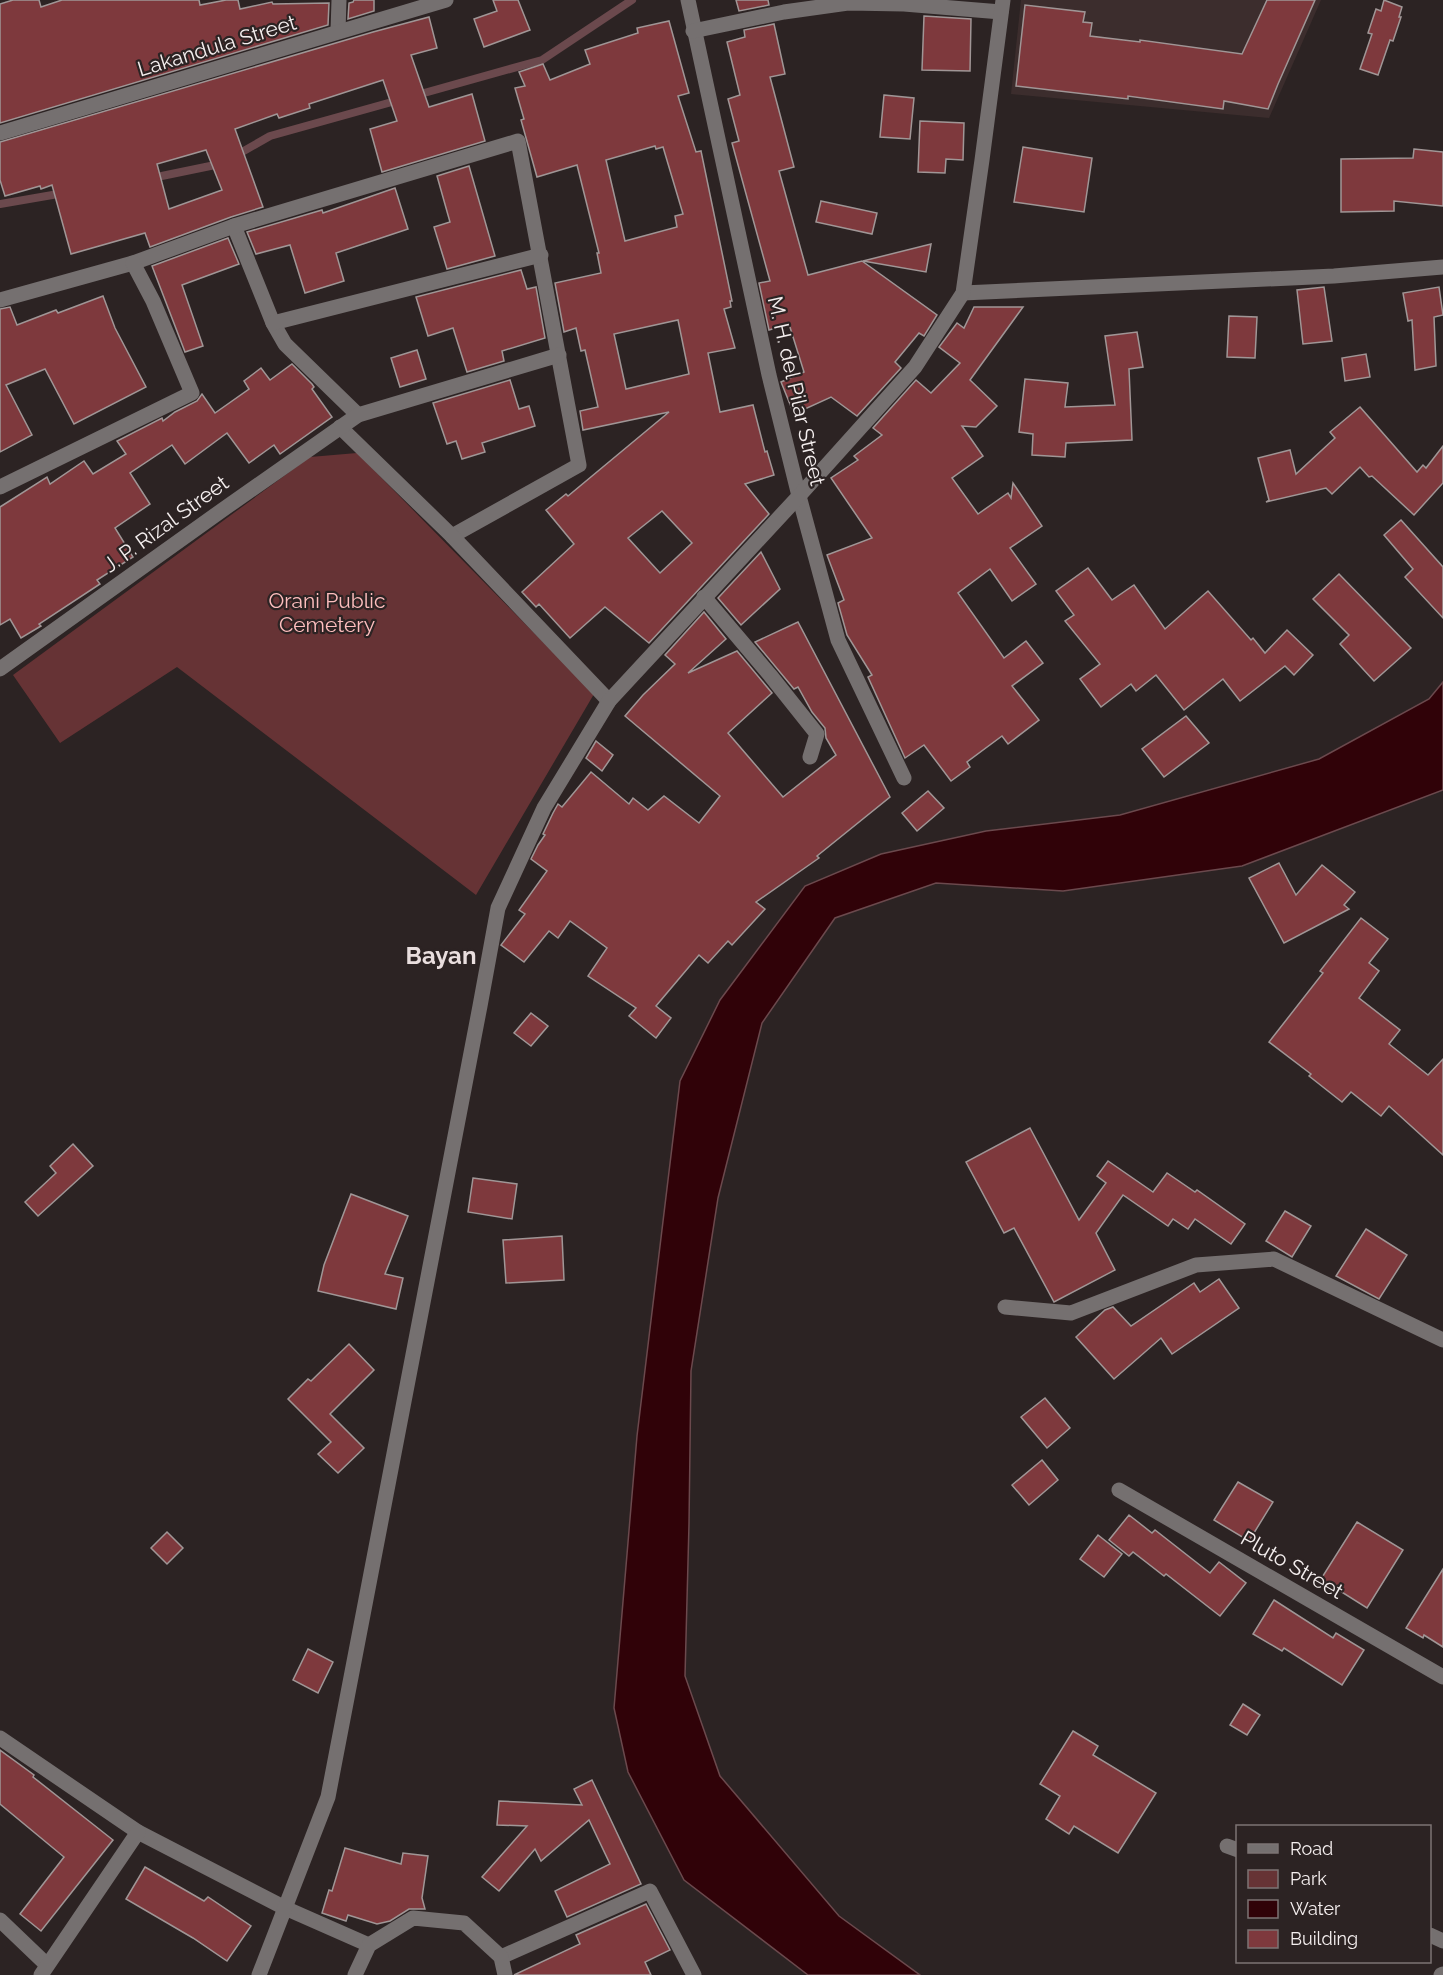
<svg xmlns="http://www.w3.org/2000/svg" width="1443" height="1975" font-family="Raleway,sans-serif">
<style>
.built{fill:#3c2d2d}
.green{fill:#663335}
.water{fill:#300208;stroke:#6b494d;stroke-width:1.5}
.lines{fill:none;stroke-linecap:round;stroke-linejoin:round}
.stream{stroke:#6b494d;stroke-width:8}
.building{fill:#7e393d;stroke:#a09696;stroke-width:1.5;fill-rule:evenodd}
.minor{stroke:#757070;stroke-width:15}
.labels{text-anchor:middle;stroke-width:4.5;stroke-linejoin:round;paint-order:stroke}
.street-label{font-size:21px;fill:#f4eeee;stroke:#2c2323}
.park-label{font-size:21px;fill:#febebe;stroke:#2c2323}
.quarter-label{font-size:24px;font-weight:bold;fill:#e9dede;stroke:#2c2323}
</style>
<rect width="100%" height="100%" fill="#2c2323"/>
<path class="built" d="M1021,0H1321L1269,118L1011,94Z"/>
<path class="green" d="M357,453L594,694L476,895L177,667L60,743L13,675L310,457Z"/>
<path class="water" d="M1443,682V790L1242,866L1063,891L936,883L835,918L762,1023L718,1198L691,1371L689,1524L685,1676L720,1776L839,1916L920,1975H808L684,1880L628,1772L614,1708L637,1436L680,1081L720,1000L805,886L881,854L986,831L1120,815L1319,759L1429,699Z"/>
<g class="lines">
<g class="stream">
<path d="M417,95L542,60L632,0"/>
<path d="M235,156L270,136L399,100"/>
<path d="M152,178L220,164"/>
<path d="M0,204L64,193"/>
</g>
</g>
<g class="building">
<path d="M13,0H39L41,7L62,0H199L200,5L226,0H238L240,9L272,2L273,4L329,3L328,25L0,123V4Z"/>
<path d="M354,0H374V11L348,19L349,3L353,2Z"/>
<path d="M493,0H518L530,30L484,47L474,19L497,11Z"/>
<path d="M736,0H768L769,5L739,11Z"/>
<path d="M1267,0H1315L1278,84L1268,109L1224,101L1223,109L1128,96V99L1016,86L1025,5L1085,12L1083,22L1092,23L1090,36L1140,42V40L1242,54Z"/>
<path d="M1384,0L1402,7L1399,17H1401L1393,41L1390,40L1378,75L1360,69L1372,34L1368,33L1376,9L1381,11Z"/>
<path d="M924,16L971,19L970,71L922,70Z"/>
<path d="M429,17L437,48L411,55L429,107L472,94L485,141L382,172L370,129L397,121L383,80L309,104L310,108L279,118L277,114L235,129L263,207L231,217L150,247L145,233L71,254L52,185L41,189L40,186L5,196L0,180V142L373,32ZM206,150L222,190L169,209L157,164Z"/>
<path d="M669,21L689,93L678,96L696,152L701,151L732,301H730L731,307L724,309L735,348L708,353L720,412L753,405L765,452L767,451L774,475L745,484L769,514L649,643L605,607L570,638L539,604L536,607L522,592L574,544L546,510L566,494L568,496L669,412L583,430L580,411L598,407L585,350L581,351L576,328L564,332L555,283L601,273L597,253H599L577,165L537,177L521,120L524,119L515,88L525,86L519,72L543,64L550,80L590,64L585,50L638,33L637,28ZM655,146L656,149L663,147L683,214L675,216L677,227L625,241L606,160ZM678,320L689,374L626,389L614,334ZM662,511L692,543L660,573L628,538Z"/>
<path d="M774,24L785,74L770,77L794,167L779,171L808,275L862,261L937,315L924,336L919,333L895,362L901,368L857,416L831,397L794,414L781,382L804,372L789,324L769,330L759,283L770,281L732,143L739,141L728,99L740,95L727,42L745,37L744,30Z"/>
<path d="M884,95L914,98L910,139L880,137Z"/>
<path d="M920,121L964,123L963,160L946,159L945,173L918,172Z"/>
<path d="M1023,147L1092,158L1084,212L1014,202Z"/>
<path d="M1414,149L1443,152V206L1394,201V211L1341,212V159L1413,158Z"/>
<path d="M469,166L495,256L447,269L434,227L450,222L437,176Z"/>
<path d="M395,188L408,229L336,253L344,281L305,293L290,245L256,254L247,232L322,210L323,213Z"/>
<path d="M821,201L877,213L872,234L816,222Z"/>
<path d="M228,238L239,264L182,285L203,346L185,352L152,266Z"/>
<path d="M931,244L926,272L863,261Z"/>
<path d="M521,270L527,289L536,287L545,338L502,351L504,361L467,372L453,328L428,336L416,297Z"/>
<path d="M1324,287L1332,341L1303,344L1297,290Z"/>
<path d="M1439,287L1443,315L1434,317L1436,366L1415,370L1412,320L1408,321L1403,293Z"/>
<path d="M103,296L115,328L146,387L74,424L45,369L6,385L32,435L0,452V309L10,307L17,325L56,310L58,313Z"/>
<path d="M974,307H1023L970,380L997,406L976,427L962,426L983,456L952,478L978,514L1008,493L1011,498L1013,483L1042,526L1010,548L1036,584L1012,601L990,569L958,593L1004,658L1026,641L1043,663L1012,686L1039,720L1008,744L1002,736L967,762L970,767L951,781L924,745L905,758L868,677L872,675L847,635L838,603L844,600L827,555L872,538L831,478L858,460L854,456L882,435L873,428L916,380L931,393L960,363L939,347L957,323L964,328Z"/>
<path d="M1229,316L1257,317L1255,358L1227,357Z"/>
<path d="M1137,332L1143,367L1129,369L1132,440L1066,443L1065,457L1032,455L1033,434L1019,432L1025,379L1068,383L1065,407L1115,405L1105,336Z"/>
<path d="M417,350L426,379L400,387L391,358Z"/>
<path d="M1366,354L1370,377L1345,381L1342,358Z"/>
<path d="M292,364L312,384L314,387L312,389L332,417L280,454L274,445L249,463L227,433L185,464L172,445L130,473L150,504L115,528L133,557L97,580L100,584L39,624L41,626L21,638L10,619L0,625V507L47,477L50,484L84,461L93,474L126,454L117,441L162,418L163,421L175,412L197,401L202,394L215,413L249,389L244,381L261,368L270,380Z"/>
<path d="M510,380L519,409L529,406L535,426L482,443L485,452L462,459L456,441L447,444L433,403Z"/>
<path d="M1360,407L1417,472L1423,465L1426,468L1443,446V483L1414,515L1372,476L1369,477L1360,467L1332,494L1326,488L1266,502L1269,500L1258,458L1290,450L1296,474L1335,438L1330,432Z"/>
<path d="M1401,520L1443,567V618L1405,577L1413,569L1384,535Z"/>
<path d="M761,552L780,589L741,625L718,598Z"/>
<path d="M1088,568L1112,600L1134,585L1165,629L1208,591L1251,640L1253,638L1265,653L1287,630L1313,655L1294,675L1285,666L1240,701L1223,679L1184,710L1156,675L1136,691L1131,684L1101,707L1080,679L1100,664L1065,621L1074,615L1056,591Z"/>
<path d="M1339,574L1411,648L1374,681L1340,644L1349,635L1313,599Z"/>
<path d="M704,612L726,639L688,673L737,651L772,693L728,733L783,797L836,755L826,738L825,728L812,712L798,687L794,689L755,642L798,622L890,797L817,856L819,858L756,902L765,909L732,945L728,941L708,963L699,955L656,1006L671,1018L656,1038L629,1016L636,1008L588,976L607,948L570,921L558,938L549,931L524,962L501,945L525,914L519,910L547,871L531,859L538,845L545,835L543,834L553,813L558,804L562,807L591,772L629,804L633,798L648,810L664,796L699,823L720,796L625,716L643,695L675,664L665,655Z"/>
<path d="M1186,716L1209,743L1164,777L1142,749Z"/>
<path d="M596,741L613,755L602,771L586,758Z"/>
<path d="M928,791L944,808L917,831L902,813Z"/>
<path d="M1279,863L1296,895L1322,865L1355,892L1344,905L1349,909L1284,943L1249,878Z"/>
<path d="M1361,918L1388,939L1369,963L1379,971L1359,998L1400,1030L1389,1044L1428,1075L1443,1059V1155L1389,1106L1381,1116L1351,1092L1342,1102L1309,1076L1311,1074L1269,1042L1323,973L1320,971Z"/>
<path d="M531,1013L548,1026L531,1046L514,1033Z"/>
<path d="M1030,1128L1079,1220L1106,1183L1097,1176L1108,1161L1153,1192L1167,1173L1195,1192L1197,1190L1245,1224L1231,1244L1195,1219L1188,1229L1173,1219L1168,1226L1123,1195L1096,1233L1115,1270L1054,1302L1014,1228L1004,1233L966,1162Z"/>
<path d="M73,1144L93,1166L38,1216L25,1202L56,1173L50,1166Z"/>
<path d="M473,1178L517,1184L512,1219L468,1212Z"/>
<path d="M351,1194L408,1216L385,1274L403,1278L396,1309L318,1291L324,1265Z"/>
<path d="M1285,1211L1311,1226L1292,1257L1266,1241Z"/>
<path d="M1366,1229L1407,1255L1379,1299L1336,1276Z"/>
<path d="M562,1236L564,1280L506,1283L503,1240Z"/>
<path d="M1219,1279L1239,1308L1172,1354L1161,1338L1114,1379L1076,1337L1105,1310L1113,1307L1131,1326L1194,1283L1200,1292Z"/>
<path d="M349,1344L374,1370L330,1414L364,1448L338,1473L318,1454L331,1442L288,1399L308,1379L311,1381Z"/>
<path d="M1045,1398L1070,1428L1047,1448L1021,1417Z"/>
<path d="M1042,1460L1058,1480L1029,1505L1012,1485Z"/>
<path d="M1238,1482L1273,1502L1249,1541L1214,1520Z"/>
<path d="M1129,1515L1152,1533L1155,1530L1210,1573L1219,1562L1246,1583L1220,1616L1166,1574L1164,1576L1133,1552L1129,1556L1109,1540Z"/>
<path d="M1357,1522L1403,1550L1367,1608L1321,1579Z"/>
<path d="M167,1532L183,1548L167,1564L151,1548Z"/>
<path d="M1098,1535L1122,1554L1104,1577L1080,1559Z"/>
<path d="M1443,1569V1647L1424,1635L1423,1638L1406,1628Z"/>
<path d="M1274,1600L1333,1638L1336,1633L1364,1650L1342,1685L1284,1648L1282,1651L1253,1634Z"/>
<path d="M308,1649L333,1662L318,1693L293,1680Z"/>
<path d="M1243,1704L1260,1715L1247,1735L1230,1725Z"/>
<path d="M1073,1731L1098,1746L1093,1755L1156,1793L1118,1853L1074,1826L1069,1834L1046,1819L1060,1796L1040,1784Z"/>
<path d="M0,1750L34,1775L33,1777L113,1840L41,1931L20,1914L64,1857L0,1804Z"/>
<path d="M592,1780L641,1884L567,1917L555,1891L610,1864L589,1820L541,1861L535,1849L499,1891L482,1877L527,1826L497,1825L499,1801L582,1805L574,1789Z"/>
<path d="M345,1848L401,1864L403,1853L428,1856L422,1898L425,1909H409L390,1921L377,1924L348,1915L346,1921L322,1913L329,1890L332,1891Z"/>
<path d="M145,1867L204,1901L208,1897L251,1926L227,1961L193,1938L126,1899Z"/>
<path d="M646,1904L670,1950L645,1962L651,1975H514L580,1944L576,1935Z"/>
</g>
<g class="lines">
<g class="minor">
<path d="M688,0L769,375L799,496L838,640L904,778"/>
<path d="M338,31L339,0"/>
<path d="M693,31L784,12L848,3L904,4L1001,12"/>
<path d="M0,133L446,0"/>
<path d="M234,226L273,323L285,344L358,415"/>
<path d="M963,293L1334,276L1443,267"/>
<path d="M0,300L133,263L234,226L518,141L579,465L452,536"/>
<path d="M273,323L541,255"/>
<path d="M340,427L452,536L609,701"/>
<path d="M0,487L192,393L153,301L133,263"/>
<path d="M704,597L770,675L817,734L810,757"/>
<path d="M0,669L228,506L358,415L559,355"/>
<path d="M1005,1307L1071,1313L1196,1265L1274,1259L1443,1340"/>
<path d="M1119,1490L1443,1677"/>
<path d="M0,1738L138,1832L285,1908L369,1945"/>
<path d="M1227,1846L1238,1850"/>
<path d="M0,1920L47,1965"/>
<path d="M1430,1935L1443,1941"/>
<path d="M501,1957L650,1891L694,1975"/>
<path d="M41,1975L138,1832"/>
<path d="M259,1975L328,1797L480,1006L498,908L544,808L609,701L799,496L915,367L963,293L982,160L1003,0"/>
<path d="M355,1975L369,1945L413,1918L464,1923L501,1957L505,1975"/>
<path d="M1441,1975L1443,1974"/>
</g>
</g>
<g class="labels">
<g class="street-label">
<text transform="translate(217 46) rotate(-17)" y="7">Lakandula Street</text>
<text transform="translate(796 391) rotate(77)" y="7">M. H. del Pilar Street</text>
<text transform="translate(166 524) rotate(-36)" y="7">J. P. Rizal Street</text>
<text transform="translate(1292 1565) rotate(30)" y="7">Pluto Street</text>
</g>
<g class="park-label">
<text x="327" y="608">Orani Public<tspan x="327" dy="24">Cemetery</tspan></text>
</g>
<g class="quarter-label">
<text x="441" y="964">Bayan</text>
</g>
</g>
<rect x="1236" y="1825" width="195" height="138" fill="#2c2323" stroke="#7c7474" stroke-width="1.5"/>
<rect x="1248" y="1844" width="30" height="9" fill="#757070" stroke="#7c7474" stroke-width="1.5"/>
<text x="1290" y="1855" font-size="18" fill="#f4eeee">Road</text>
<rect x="1248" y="1870" width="30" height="18" fill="#663335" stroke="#7c7474" stroke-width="1.5"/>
<text x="1290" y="1885" font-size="18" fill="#f4eeee">Park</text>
<rect x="1248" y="1900" width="30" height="18" fill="#300208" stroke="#7c7474" stroke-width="1.5"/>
<text x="1290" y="1915" font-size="18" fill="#f4eeee">Water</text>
<rect x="1248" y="1930" width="30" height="18" fill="#7e393d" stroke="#7c7474" stroke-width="1.5"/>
<text x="1290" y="1945" font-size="18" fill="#f4eeee">Building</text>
</svg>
